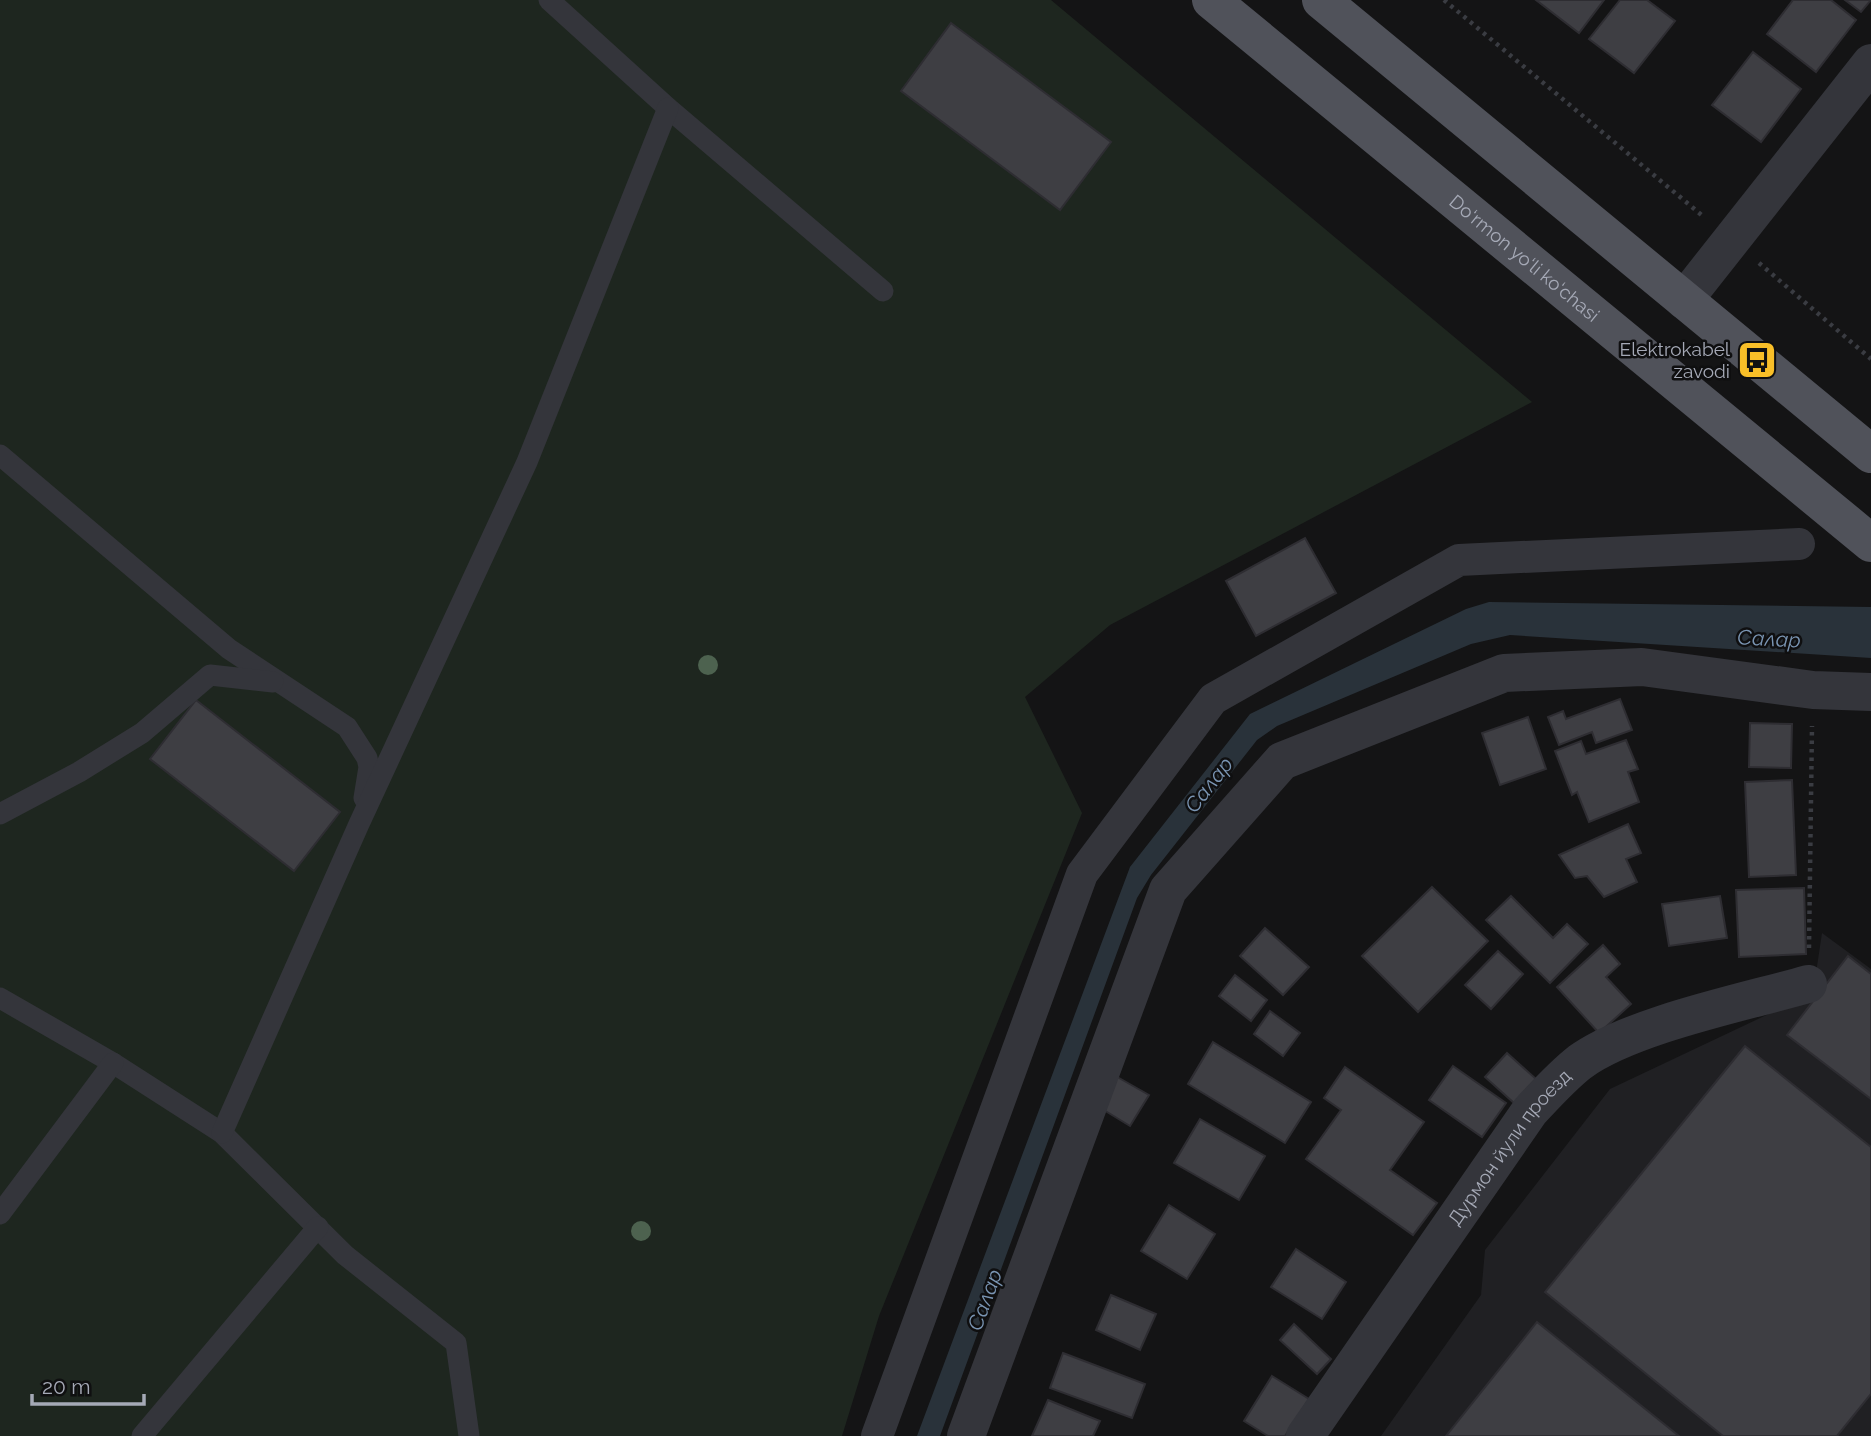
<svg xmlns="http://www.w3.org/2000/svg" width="1871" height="1436" font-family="Raleway,sans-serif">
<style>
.built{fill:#202023}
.green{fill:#1e261f}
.water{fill:#29323a}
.building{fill:#3e3e43;stroke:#2e2d32;stroke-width:2}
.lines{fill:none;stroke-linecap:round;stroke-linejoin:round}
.path{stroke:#3a3c42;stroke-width:4.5;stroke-dasharray:3.5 5;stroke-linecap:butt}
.service{stroke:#34353b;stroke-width:21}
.pedestrian{stroke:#34353b;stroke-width:32}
.minor{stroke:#34353b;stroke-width:38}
.primary{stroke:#50525a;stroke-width:38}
.tree{fill:#4d624f}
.labels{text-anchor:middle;stroke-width:5;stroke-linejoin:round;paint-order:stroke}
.street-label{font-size:19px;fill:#a5a9b6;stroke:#0f0f10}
.poi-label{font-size:19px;fill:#a5a9b6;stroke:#0f0f10;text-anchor:end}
.water-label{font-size:21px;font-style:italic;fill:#7a95b3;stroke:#0f0f10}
</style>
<rect width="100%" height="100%" fill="#141415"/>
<path class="built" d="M1822,933L1871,969V1436H1381L1481,1295L1485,1250L1610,1089L1813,993Z"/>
<path class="green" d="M0,0H1051L1532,402L1110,625L1025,697L1082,813L879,1316L842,1436H0Z"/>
<path class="water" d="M1489,602L1871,607V658L1510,635L1471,644L1277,726L1257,740L1151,875L1137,898L940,1436H917L1130,867L1250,714L1466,609Z"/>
<g class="building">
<path d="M1536,0H1604L1579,33Z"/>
<path d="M1620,0H1647L1675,21L1634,73L1589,39Z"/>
<path d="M1793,0H1831L1856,20L1816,72L1767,34Z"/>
<path d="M1845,0H1871L1861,12Z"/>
<path d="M951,23L1111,142L1060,210L901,91Z"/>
<path d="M1753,52L1801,89L1761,142L1712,105Z"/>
<path d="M1305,538L1336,593L1256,636L1226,581Z"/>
<path d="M1620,699L1632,730L1596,743L1592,732L1559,745L1548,717L1563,711L1566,719Z"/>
<path d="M196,700L340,812L294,871L150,759Z"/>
<path d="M1528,717L1546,769L1500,785L1482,733Z"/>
<path d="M1750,723L1792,724L1791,768L1749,767Z"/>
<path d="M1626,740L1638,769L1628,772L1639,802L1589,822L1577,792L1572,795L1555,751L1581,741L1586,754Z"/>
<path d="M1792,780L1796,875L1749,877L1745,782Z"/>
<path d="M1628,824L1641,853L1626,859L1637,882L1604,897L1587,876L1575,878L1559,855Z"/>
<path d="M1432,887L1488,941L1418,1012L1362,956Z"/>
<path d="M1804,888L1806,954L1739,957L1736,890Z"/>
<path d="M1511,896L1553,938L1567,924L1588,944L1550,983L1486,920Z"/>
<path d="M1720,896L1727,938L1669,946L1662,904Z"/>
<path d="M1265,928L1309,967L1283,995L1240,956Z"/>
<path d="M1603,945L1620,964L1606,977L1631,1004L1599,1033L1557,987Z"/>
<path d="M1498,951L1523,974L1491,1009L1465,985Z"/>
<path d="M1848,956L1871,974V1099L1787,1035Z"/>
<path d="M1235,975L1267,1000L1251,1021L1219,996Z"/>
<path d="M1270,1011L1300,1033L1283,1056L1254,1034Z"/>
<path d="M1213,1042L1311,1102L1285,1143L1188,1084Z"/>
<path d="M1745,1046L1871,1147V1394L1837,1436H1723L1545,1292Z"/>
<path d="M1507,1053L1536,1079L1514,1103L1485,1077Z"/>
<path d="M1453,1066L1506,1103L1482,1137L1429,1100Z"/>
<path d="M1345,1067L1424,1122L1390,1170L1437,1203L1413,1235L1306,1159L1341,1110L1324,1098Z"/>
<path d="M1112,1074L1149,1095L1130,1126L1094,1104Z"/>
<path d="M1200,1119L1265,1156L1239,1200L1174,1163Z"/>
<path d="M1169,1205L1215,1234L1187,1279L1141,1251Z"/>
<path d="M1296,1249L1346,1282L1322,1319L1271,1287Z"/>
<path d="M1111,1295L1156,1314L1140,1350L1096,1330Z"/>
<path d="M1537,1322L1679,1436H1446Z"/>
<path d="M1294,1324L1331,1359L1317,1374L1280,1340Z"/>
<path d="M1063,1353L1145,1384L1132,1418L1050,1388Z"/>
<path d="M1272,1376L1309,1399L1285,1436H1268L1244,1421Z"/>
<path d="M1048,1400L1100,1421L1093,1436H1032Z"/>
</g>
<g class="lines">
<g class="path">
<path d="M1444,0L1704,217"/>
<path d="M1759,263L1871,359"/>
<path d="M1809,948L1812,726"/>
</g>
<g class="service">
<path d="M549,0L668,108L883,291"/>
<path d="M0,455L229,649L347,727L367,758L369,767L364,798"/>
<path d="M0,814L79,772L142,733L210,675L273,682"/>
<path d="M0,998L113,1063L222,1133L345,1255L456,1343L469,1436"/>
<path d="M222,1133L359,824L527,462L668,108"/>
<path d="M0,1214L113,1063"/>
<path d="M142,1436L318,1227"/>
</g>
<path class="pedestrian" d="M877,1436L1082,874L1213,699L1459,560L1799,544"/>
<g class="minor">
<path d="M1684,300L1871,63"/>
<path d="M966,1436L1168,890L1282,761L1504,673L1642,667L1813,690L1871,692"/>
<path id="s1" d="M1305,1436L1530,1111C1546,1094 1562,1076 1580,1062C1631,1025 1745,1002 1808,984"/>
</g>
<g class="primary">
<path id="s2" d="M1211,0L1871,543"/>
<path d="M1321,0L1871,454"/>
</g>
</g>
<g class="tree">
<circle cx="708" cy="665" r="10"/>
<circle cx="641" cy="1231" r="10"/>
</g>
<defs>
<g id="bus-square" transform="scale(2.0125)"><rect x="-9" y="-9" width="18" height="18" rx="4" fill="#f9bf28" stroke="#0f0f10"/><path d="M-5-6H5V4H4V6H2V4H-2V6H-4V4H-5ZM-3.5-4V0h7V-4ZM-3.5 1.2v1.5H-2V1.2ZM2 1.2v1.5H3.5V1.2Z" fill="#111"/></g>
</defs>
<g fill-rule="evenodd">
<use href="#bus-square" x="1757" y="360"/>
</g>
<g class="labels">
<g class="street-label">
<text dy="7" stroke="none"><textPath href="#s2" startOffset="406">Do‘rmon yo‘li ko‘chasi</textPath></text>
<text dy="7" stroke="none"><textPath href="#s1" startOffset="354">Дурмон йули проезд</textPath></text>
</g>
<g class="poi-label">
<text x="1730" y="356">Elektrokabel<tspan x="1730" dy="22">zavodi</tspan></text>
</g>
<g class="water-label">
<text transform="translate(1769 639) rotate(3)" y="7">Салар</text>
<text transform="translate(1209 785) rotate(-52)" y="7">Салар</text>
<text transform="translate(985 1300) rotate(-70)" y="7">Салар</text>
</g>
</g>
<path d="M32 1394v10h112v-10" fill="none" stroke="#a5a9b6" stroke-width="3.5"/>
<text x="42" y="1394" font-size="21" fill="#a5a9b6" stroke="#0f0f10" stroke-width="5" paint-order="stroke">20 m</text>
</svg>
